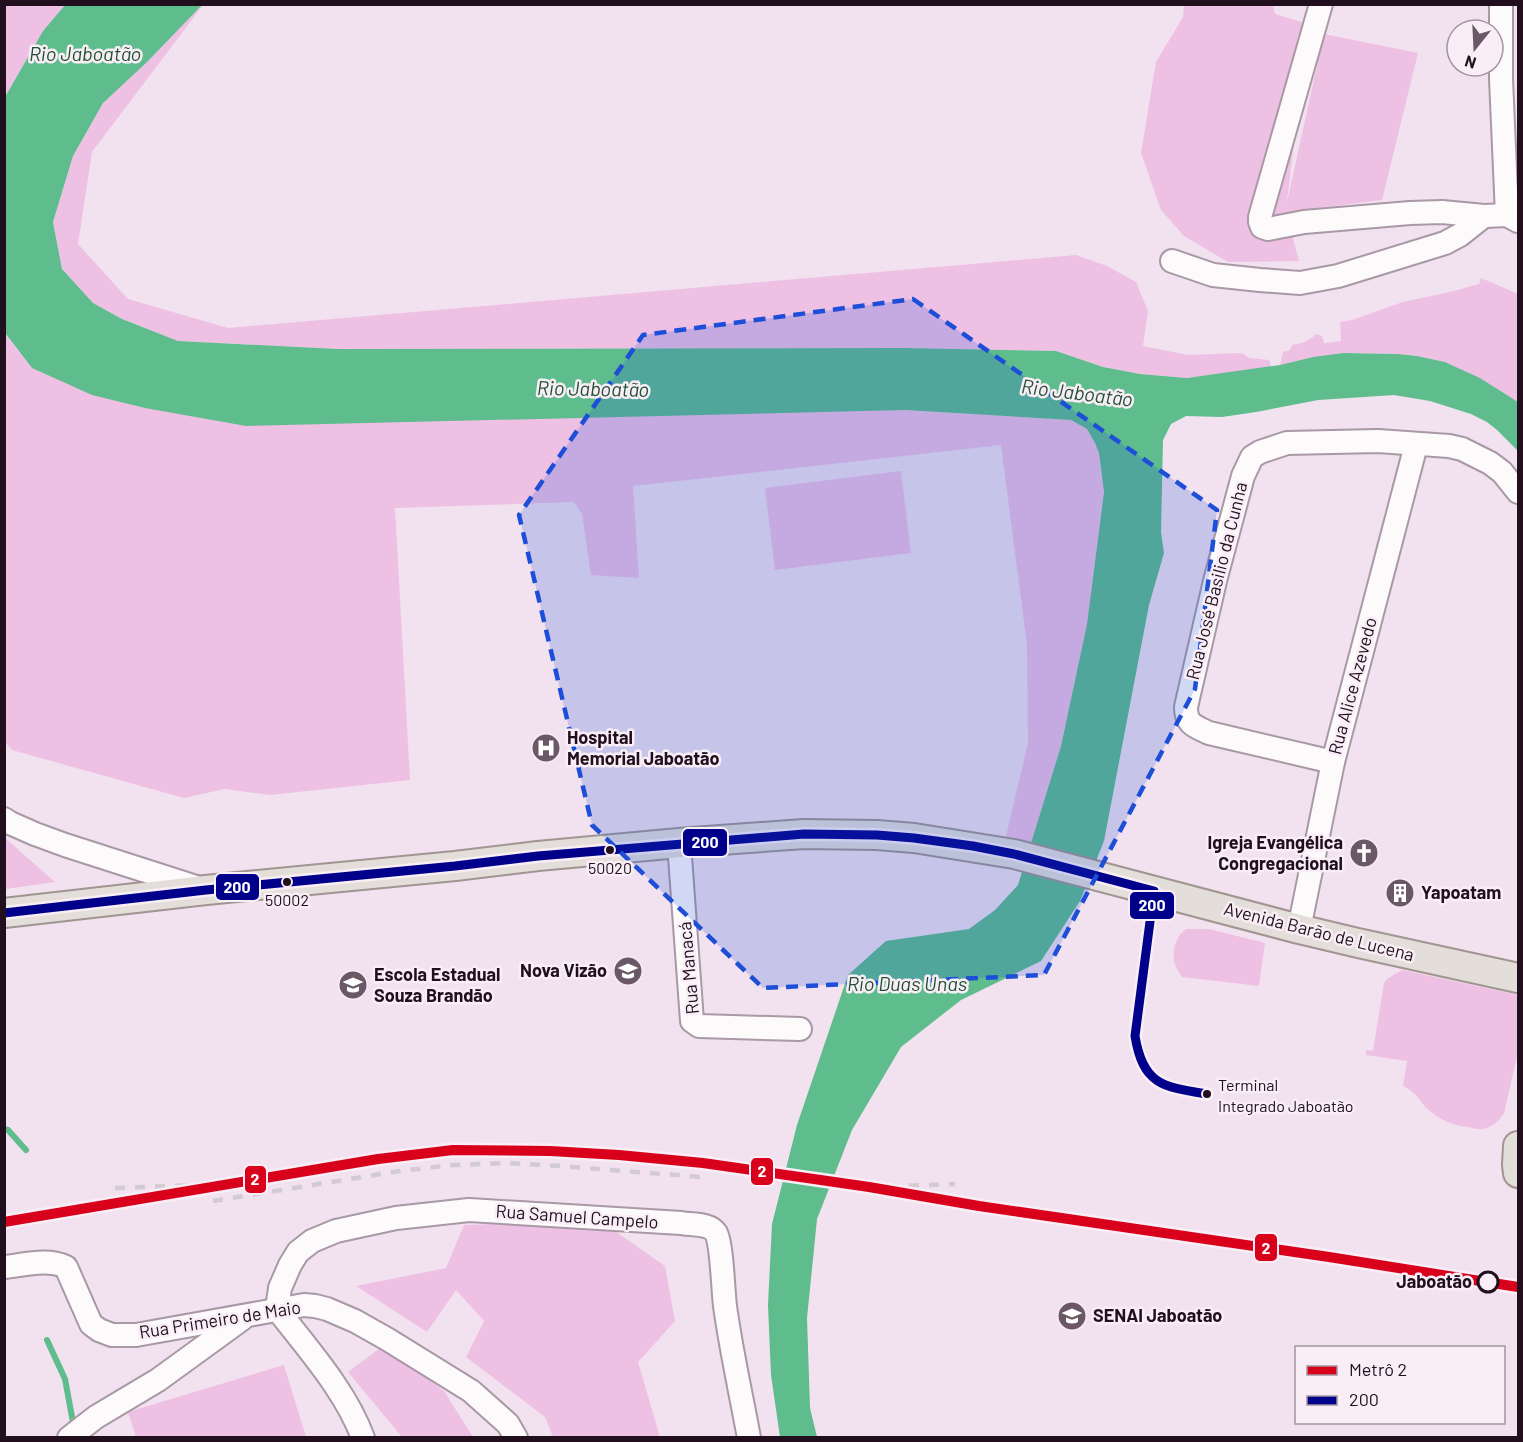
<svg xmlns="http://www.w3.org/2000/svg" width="1523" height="1442" font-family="Barlow,sans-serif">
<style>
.green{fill:#eec1e4}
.water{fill:#5ebc8d}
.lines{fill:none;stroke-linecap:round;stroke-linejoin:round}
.stream{stroke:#5ebc8d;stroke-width:6}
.minor-casing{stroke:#a998a5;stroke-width:26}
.major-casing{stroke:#a09591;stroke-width:32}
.minor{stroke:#fdfafc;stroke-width:22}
.major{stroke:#e3deda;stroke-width:28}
.rail{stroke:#d2ccd0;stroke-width:4.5;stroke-dasharray:10 10;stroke-linecap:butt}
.bus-1-casing{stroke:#f9eef6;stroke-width:14}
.bus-1{stroke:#00008b;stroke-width:9}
.metro-1-casing{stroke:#f9eef6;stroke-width:15}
.metro-1{stroke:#d9001c;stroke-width:10}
.marked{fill:#1d4ed8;fill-opacity:0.2;stroke:#1d4ed8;stroke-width:4.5;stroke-dasharray:12 8;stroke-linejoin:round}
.bus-dot{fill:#210f1e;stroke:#f9eef6;stroke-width:2}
.stop-dot{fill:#f9eef6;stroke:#210f1e;stroke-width:3}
.labels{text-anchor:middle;stroke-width:5;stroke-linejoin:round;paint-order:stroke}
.bus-label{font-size:16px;fill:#210f1e;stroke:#f9eef6}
.street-label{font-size:18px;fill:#210f1e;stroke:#f9eef6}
.poi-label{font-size:18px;font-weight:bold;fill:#210f1e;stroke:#f9eef6;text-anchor:start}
.stop-label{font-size:18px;font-weight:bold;fill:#210f1e;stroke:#f9eef6;text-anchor:end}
.water-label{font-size:20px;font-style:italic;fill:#215234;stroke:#f9eef6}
.line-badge{stroke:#f9eef6;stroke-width:2}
.badge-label{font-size:16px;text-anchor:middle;font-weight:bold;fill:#fff}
</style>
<rect width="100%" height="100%" fill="#f2e1ee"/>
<g class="green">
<path d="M5,5H65L43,31L5,97Z"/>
<path d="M202,5H203L92,152L78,244L128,299L228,328L1076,255L1107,266L1136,282L1148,311L1143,346L1188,355L1242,353L1249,358L1269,360L1271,367L1187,378L1140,374L1103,367L1056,351L905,348L339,349L178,341L122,319L93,303L62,269L53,222L73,156L103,103Z"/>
<path d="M1184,5H1273L1275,14L1308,24L1287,202L1324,34L1418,53L1382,200L1286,212L1299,261L1228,262L1184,236L1161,210L1141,153L1156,62L1183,17Z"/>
<path d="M1481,278L1518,294V402L1480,378L1445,362L1417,356L1398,354L1343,353L1313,357L1280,365L1283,352L1290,350L1292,345C1301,344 1310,341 1316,334L1322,336L1324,343L1341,341L1340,322L1352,320L1403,302L1450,292L1479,284Z"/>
<path d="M4,333L32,368L905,410L1071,420L1087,429L1095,443L1099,453L1104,492L1087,624L1061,746L1031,843L1006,836L1028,743L1027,645L1001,445L633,486L639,578L591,575L582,514L574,502L395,508L410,780L270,795L225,789L184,798L12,750L4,741Z"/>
<path d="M901,471L911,553L775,570L765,488Z"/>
<path d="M5,838L55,882L5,889Z"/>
<path d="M1186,929H1209L1265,943L1259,986L1182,977C1180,973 1176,969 1175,964C1171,952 1176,936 1186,929Z"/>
<path d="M1402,970L1518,995V1052L1504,1113C1500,1120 1492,1128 1482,1129C1478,1130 1473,1128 1468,1127C1453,1125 1442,1121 1430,1111C1419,1102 1418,1093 1403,1086L1407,1061L1366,1055V1050L1373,1051L1384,983L1387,979Z"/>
<path d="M553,1222L609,1227L665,1266L675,1321L638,1362L660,1437H553L545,1417L466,1357L484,1321L456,1290L427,1332L356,1286L446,1268L464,1225Z"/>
<path d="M384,1345L444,1391L473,1437H402L348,1372Z"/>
<path d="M284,1365L306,1437H136L128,1412Z"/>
</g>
<path class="water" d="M65,5H202L147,62L103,103L73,156L53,222L62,269L93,303L122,319L178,341L339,349L905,348L1056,351L1103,367L1140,374L1187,378L1280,365L1313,357L1343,353L1398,354L1417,356L1445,362L1480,378L1518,402V451L1497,430L1487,422L1471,414L1430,401L1394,395L1318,400L1256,412L1222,417L1186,416L1171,424L1163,440L1161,532L1164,553L1149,605L1104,841L1080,901L1041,961L961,1000L901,1047L852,1130L817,1219L807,1318L810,1408L817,1437H780L771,1375L768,1305L772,1224L797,1125L848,975L886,941L969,929L995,910L1018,885L1061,746L1087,624L1104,492L1099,453L1095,443L1087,429L1071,420L905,410L246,426L145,408L92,395L32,368L5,333V97L43,31Z"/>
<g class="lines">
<g class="stream">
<path d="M4,1129L8,1130L26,1150"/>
<path d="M47,1340L65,1379L74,1428"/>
</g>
<g class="minor-casing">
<g id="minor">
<path d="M1321,4L1260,217V222L1262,227L1268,229L1304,222L1410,213L1442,212L1484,216L1507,215L1518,221"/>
<path d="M1501,4V79L1507,215"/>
<path d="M1172,261L1213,275L1260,280L1300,283L1338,276L1445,243L1460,235L1484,216"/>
<path d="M1333,762L1209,733C1195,726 1186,725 1186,707L1215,581L1243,476L1252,457L1260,452L1287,443L1378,441L1449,446L1462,449L1490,463L1502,472L1518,492"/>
<path d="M4,819L10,823L35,834L65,845L202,889"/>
<path d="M679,843L692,1021L699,1026L800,1029"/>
<path d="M1299,929L1333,762L1416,445"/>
<path d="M4,1267C24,1265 48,1258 66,1267L91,1324L99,1330L112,1335H136L304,1305L315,1306L327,1309L355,1321L387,1339L471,1391L508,1424L516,1438"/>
<path d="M69,1438L96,1417L158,1380L242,1319"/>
<path d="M363,1438C346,1391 307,1348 277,1309L280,1288L290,1265L298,1252L312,1241L336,1231L396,1218L469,1210L681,1223C691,1225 710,1223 716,1233C722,1244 723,1290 725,1306C731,1350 741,1394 749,1438"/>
</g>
</g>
<g class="major-casing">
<g id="major">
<path d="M4,913L206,890L455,866L538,856L679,843L804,834L877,835L914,838L1014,854L1299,929L1358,943L1518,978"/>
<path d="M1518,1146L1517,1165L1518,1173"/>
</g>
</g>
<use href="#minor" class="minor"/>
<use href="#major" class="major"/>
<g class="rail">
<path d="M869,1187L955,1184"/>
<path d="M115,1188L225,1184"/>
<path d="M213,1201L400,1171L454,1165L508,1163L560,1166L701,1177"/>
</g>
<g class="bus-1-casing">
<path id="bus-1" d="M4,913L206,890L455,866L538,856L804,834L877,835L914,838L973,846L1014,854L1154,891L1135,1036C1143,1085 1163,1087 1207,1094"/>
</g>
<use href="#bus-1" class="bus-1"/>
<g class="metro-1-casing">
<path id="metro-1" d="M4,1222L378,1159L453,1150L550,1151L619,1155L703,1163L869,1187L979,1206L1329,1257L1518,1287"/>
</g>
<use href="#metro-1" class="metro-1"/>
</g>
<path class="marked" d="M913,299L1217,510L1195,689L1044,975L763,988L592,825L519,515L643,335Z"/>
<defs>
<g id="hospital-disc" transform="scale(1.5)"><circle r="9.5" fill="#6a5867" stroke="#f9eef6"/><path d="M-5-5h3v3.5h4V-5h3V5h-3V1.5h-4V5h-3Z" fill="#fff"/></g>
<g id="church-disc" transform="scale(1.5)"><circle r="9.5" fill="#6a5867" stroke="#f9eef6"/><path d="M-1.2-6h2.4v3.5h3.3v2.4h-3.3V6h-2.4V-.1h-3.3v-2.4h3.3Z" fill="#fff"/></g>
<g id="building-disc" transform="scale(1.5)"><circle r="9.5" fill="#6a5867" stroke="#f9eef6"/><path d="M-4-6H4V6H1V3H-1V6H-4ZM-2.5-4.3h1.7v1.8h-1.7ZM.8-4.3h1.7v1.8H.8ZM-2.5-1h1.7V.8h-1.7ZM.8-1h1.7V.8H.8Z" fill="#fff"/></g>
<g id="school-disc" transform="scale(1.5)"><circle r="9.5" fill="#6a5867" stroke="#f9eef6"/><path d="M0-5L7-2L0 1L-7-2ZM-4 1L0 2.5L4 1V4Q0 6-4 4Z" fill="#fff"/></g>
<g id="university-disc" transform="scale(1.5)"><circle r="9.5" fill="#6a5867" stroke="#f9eef6"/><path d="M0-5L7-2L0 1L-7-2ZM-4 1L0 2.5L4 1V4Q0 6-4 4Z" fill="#fff"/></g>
</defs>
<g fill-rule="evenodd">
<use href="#hospital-disc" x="546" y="748"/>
<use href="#church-disc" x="1364" y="853"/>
<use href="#building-disc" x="1400" y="893"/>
<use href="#school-disc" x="628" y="971"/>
<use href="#school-disc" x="353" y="985"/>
<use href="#university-disc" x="1072" y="1316"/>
</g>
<g class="bus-dot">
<circle cx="610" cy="850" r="5"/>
<circle cx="287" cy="882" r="5"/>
<circle cx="1207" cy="1094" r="5"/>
</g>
<circle class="stop-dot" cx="1488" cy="1282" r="10"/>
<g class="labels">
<g class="bus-label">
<text x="610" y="874">50020</text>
<text x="287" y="906">50002</text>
<text x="1218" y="1091" text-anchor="start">Terminal<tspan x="1218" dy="21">Integrado Jaboatão</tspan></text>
</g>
<g class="street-label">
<text transform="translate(1217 581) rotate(-76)" y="6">Rua José Basilio da Cunha</text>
<text transform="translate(1353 686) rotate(-75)" y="6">Rua Alice Azevedo</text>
<text transform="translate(1319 932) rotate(14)" y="6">Avenida Barão de Lucena</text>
<text transform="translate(689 968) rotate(-95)" y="6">Rua Manacá</text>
<text transform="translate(577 1217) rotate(4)" y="6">Rua Samuel Campelo</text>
<text transform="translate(220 1320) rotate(-9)" y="6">Rua Primeiro de Maio</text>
</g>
<g class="poi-label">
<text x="567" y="744">Hospital<tspan x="567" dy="21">Memorial Jaboatão</tspan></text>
<text x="1343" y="849" text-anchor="end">Igreja Evangélica<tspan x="1343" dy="21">Congregacional</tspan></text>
<text x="1421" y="899">Yapoatam</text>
<text x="607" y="977" text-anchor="end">Nova Vizão</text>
<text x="374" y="981">Escola Estadual<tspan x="374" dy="21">Souza Brandão</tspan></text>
<text x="1093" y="1322">SENAI Jaboatão</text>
</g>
<g class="stop-label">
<text x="1472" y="1288">Jaboatão</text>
</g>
<g class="water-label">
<text x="85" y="61">Rio Jaboatão</text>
<text transform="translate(593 389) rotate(1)" y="7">Rio Jaboatão</text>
<text transform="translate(1077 393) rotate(7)" y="7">Rio Jaboatão</text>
<text x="907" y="991">Rio Duas Unas</text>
</g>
</g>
<g class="line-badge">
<rect x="682" y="828" width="46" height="29" rx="6" fill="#00008b"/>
<rect x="215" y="873" width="45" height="28" rx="6" fill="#00008b"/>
<rect x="1129" y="891" width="46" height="29" rx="6" fill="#00008b"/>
<rect x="750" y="1157" width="24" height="29" rx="6" fill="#d9001c"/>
<rect x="244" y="1165" width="23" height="29" rx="6" fill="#d9001c"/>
<rect x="1254" y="1233" width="24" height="29" rx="6" fill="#d9001c"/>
</g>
<g class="badge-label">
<text x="705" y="848">200</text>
<text x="237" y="893">200</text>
<text x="1152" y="911">200</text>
<text x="762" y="1177">2</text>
<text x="255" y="1185">2</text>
<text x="1266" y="1254">2</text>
</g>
<rect width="1523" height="1442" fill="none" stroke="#210f1e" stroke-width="12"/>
<rect x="1295" y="1346" width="210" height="78" fill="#f9eef6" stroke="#a395a0" stroke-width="1.5"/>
<rect x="1307" y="1366" width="30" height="9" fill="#d9001c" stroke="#a395a0" stroke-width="1.5"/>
<text x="1349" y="1376" font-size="18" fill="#210f1e">Metrô 2</text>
<rect x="1307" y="1396" width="30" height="9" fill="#00008b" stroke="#a395a0" stroke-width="1.5"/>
<text x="1349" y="1406" font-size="18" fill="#210f1e">200</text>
<g transform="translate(1475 48) rotate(198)"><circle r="28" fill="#f9eef6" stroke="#a395a0" stroke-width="1.5"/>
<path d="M0-4.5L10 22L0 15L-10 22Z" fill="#6a5867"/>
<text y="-9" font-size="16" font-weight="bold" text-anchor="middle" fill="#210f1e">N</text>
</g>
</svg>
